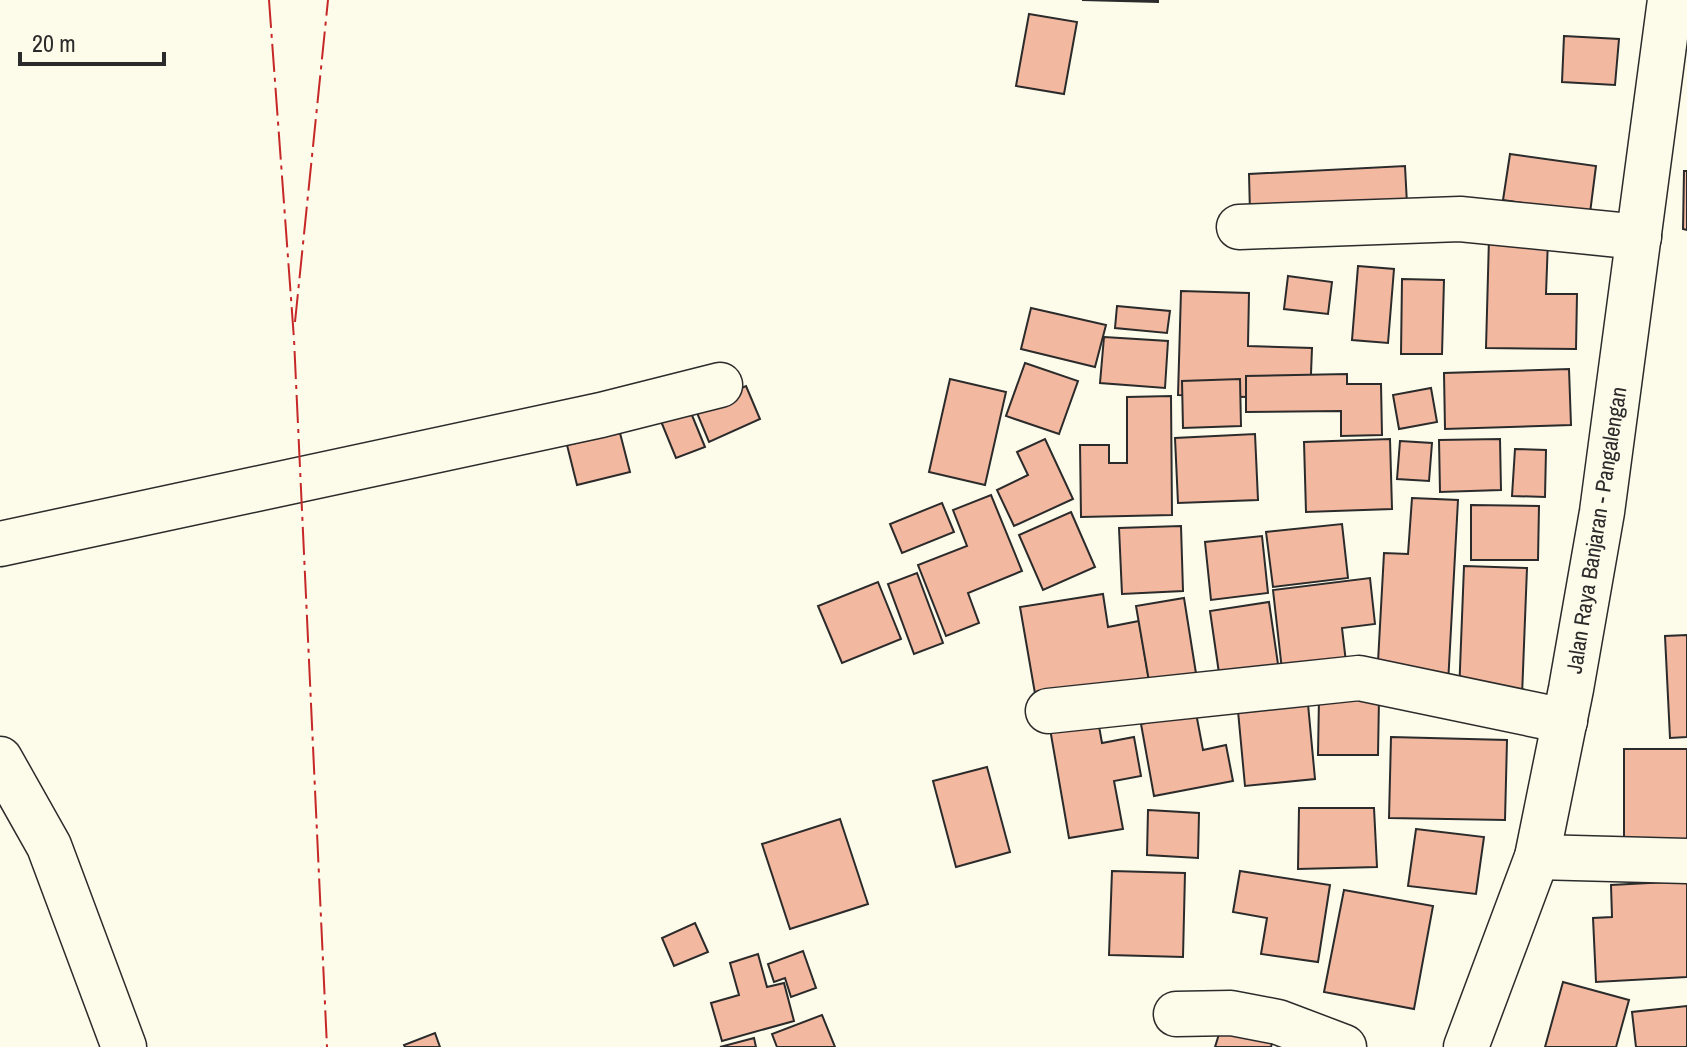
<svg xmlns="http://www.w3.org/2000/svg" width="1687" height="1047" font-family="'Archivo Narrow',sans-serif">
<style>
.building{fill:#f2b8a0;stroke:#2b2b2b;stroke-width:2}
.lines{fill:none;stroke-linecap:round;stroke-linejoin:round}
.minor-casing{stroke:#2b2b2b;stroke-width:47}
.major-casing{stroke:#2b2b2b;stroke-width:47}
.minor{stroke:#fdfbea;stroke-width:44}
.major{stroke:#fdfbea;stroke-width:44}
.power{stroke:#c62828;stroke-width:2;stroke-dasharray:28 6 4 6;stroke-linecap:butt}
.labels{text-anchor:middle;stroke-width:6;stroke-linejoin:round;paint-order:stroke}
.street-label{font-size:22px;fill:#2b2b2b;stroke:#fdfbea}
</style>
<rect width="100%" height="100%" fill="#fdfbea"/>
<g class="building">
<path d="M1082,0H1158V2Z"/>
<path d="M1029,14L1077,22L1064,94L1016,86Z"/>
<path d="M1564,36L1619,39L1615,85L1562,82Z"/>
<path d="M1510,154L1596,166L1590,213L1503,200Z"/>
<path d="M1405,166L1407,204L1250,213L1249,174Z"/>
<path d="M1684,171H1687V230L1683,229Z"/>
<path d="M1489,238L1548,239L1546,294H1577L1576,349L1486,348Z"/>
<path d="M1358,266L1394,269L1388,343L1352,340Z"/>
<path d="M1288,276L1332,282L1328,314L1284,309Z"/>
<path d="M1402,279L1444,280L1442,354H1401Z"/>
<path d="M1181,291L1249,293L1248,346L1312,348L1310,399L1178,395Z"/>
<path d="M1117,306L1170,311L1167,333L1115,328Z"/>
<path d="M1031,308L1106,325L1095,367L1021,349Z"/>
<path d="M1104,337L1168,341L1165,388L1100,383Z"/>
<path d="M1025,363L1078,381L1059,434L1006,416Z"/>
<path d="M1569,369L1571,425L1445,429L1444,373Z"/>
<path d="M1347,374V384H1381L1382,435L1341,436V411L1246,412V376Z"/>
<path d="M950,379L1006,392L985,485L929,472Z"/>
<path d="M1240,379L1241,426L1183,428L1182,381Z"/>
<path d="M746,386L760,419L709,442L695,408Z"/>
<path d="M1431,388L1437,422L1399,429L1393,395Z"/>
<path d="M1171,396L1172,515L1081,517L1080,445H1109V463H1127V397Z"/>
<path d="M687,403L705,447L676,458L658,414Z"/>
<path d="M620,433L630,472L577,485L567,445Z"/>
<path d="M1255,434L1258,500L1178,503L1175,438Z"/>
<path d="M1045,439L1073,499L1014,526L997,490L1028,475L1017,452Z"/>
<path d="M1390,439L1392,509L1306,512L1304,442Z"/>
<path d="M1500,439L1501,490L1440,492L1439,440Z"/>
<path d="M1400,441L1432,443L1429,481L1397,479Z"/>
<path d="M1515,449L1546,450L1545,497L1512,496Z"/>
<path d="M991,495L1022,571L968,593L979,623L946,636L918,565L967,546L953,510Z"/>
<path d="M1412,498L1458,500L1448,684L1377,680L1384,553L1408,554Z"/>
<path d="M942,503L954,532L902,553L890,524Z"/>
<path d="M1471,505L1539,506L1538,560H1471Z"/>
<path d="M1071,512L1095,567L1043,590L1019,535Z"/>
<path d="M1342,524L1348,578L1273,587L1266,532Z"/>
<path d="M1181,526L1183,591L1122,594L1119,528Z"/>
<path d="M1262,536L1268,593L1211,600L1205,542Z"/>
<path d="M1464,566L1527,568L1522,696L1459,694Z"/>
<path d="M917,573L943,643L914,654L888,584Z"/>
<path d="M1370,578L1375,624L1342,628L1347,671L1283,679L1273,590Z"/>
<path d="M878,582L901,639L842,663L818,606Z"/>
<path d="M1103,594L1108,627L1139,621L1150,686L1037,705L1020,607Z"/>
<path d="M1184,598L1198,686L1151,693L1136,606Z"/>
<path d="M1269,602L1280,678L1221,687L1210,611Z"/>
<path d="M1687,635V737L1670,738L1665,636Z"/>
<path d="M1319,698H1379L1378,755H1318Z"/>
<path d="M1308,704L1315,779L1245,786L1238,711Z"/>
<path d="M1196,713L1203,750L1226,745L1233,781L1154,796L1141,724Z"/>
<path d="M1097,715L1102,743L1134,737L1141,776L1114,781L1123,829L1069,838L1049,723Z"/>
<path d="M1391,737L1507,740L1505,820L1389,818Z"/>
<path d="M1624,749H1687V843L1624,844Z"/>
<path d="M987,767L1010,852L956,867L933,781Z"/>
<path d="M1299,808H1374L1377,867L1298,869Z"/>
<path d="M1148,810L1199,813L1198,858L1147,855Z"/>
<path d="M840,819L868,904L790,929L762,844Z"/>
<path d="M1416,829L1484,837L1476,894L1408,886Z"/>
<path d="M1112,871L1185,873L1183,957L1109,955Z"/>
<path d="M1240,871L1330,885L1318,962L1261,954L1267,918L1233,912Z"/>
<path d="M1687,881V977L1596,982L1593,918L1612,917L1611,885Z"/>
<path d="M1344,890L1433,906L1414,1009L1324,992Z"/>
<path d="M695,923L708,952L674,966L662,938Z"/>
<path d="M803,951L816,988L791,997L785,978L774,982L768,964Z"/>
<path d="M758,954L767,987L784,983L794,1021L722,1041L711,1003L739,995L730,963Z"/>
<path d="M1563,982L1629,1000L1616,1047H1545Z"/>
<path d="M1687,1006V1047H1636L1632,1012Z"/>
<path d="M822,1015L835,1047H777L772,1034Z"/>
<path d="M1224,1018L1275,1032L1271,1047H1215Z"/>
<path d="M435,1033L440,1047H405L404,1045Z"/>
<path d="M754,1038L756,1047H720Z"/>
</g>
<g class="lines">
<g class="minor-casing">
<g id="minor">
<path d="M1239,227L1460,219L1639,237"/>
<path d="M0,544L601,415L720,385"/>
<path d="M1048,711L1359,678L1565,721"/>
<path d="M0,759L49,846L124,1047"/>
<path d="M1537,857L1687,861"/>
<path d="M1176,1014L1231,1013L1278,1022L1344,1047"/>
</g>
</g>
<g class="major-casing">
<path id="major" d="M1466,1047L1537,857L1571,689L1602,512L1670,0"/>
</g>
<use href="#minor" class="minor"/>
<use href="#major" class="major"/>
<g class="power">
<path d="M269,0L294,339L327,1047"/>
<path d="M295,322L328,0"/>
</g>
</g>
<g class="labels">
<g class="street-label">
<text transform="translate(1596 530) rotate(-81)" y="8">Jalan Raya Banjaran - Pangalengan</text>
</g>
</g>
<path d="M20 52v12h144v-12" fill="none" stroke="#2b2b2b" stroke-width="4"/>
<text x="32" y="52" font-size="24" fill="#2b2b2b" stroke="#fdfbea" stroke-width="6" paint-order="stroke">20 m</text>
</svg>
